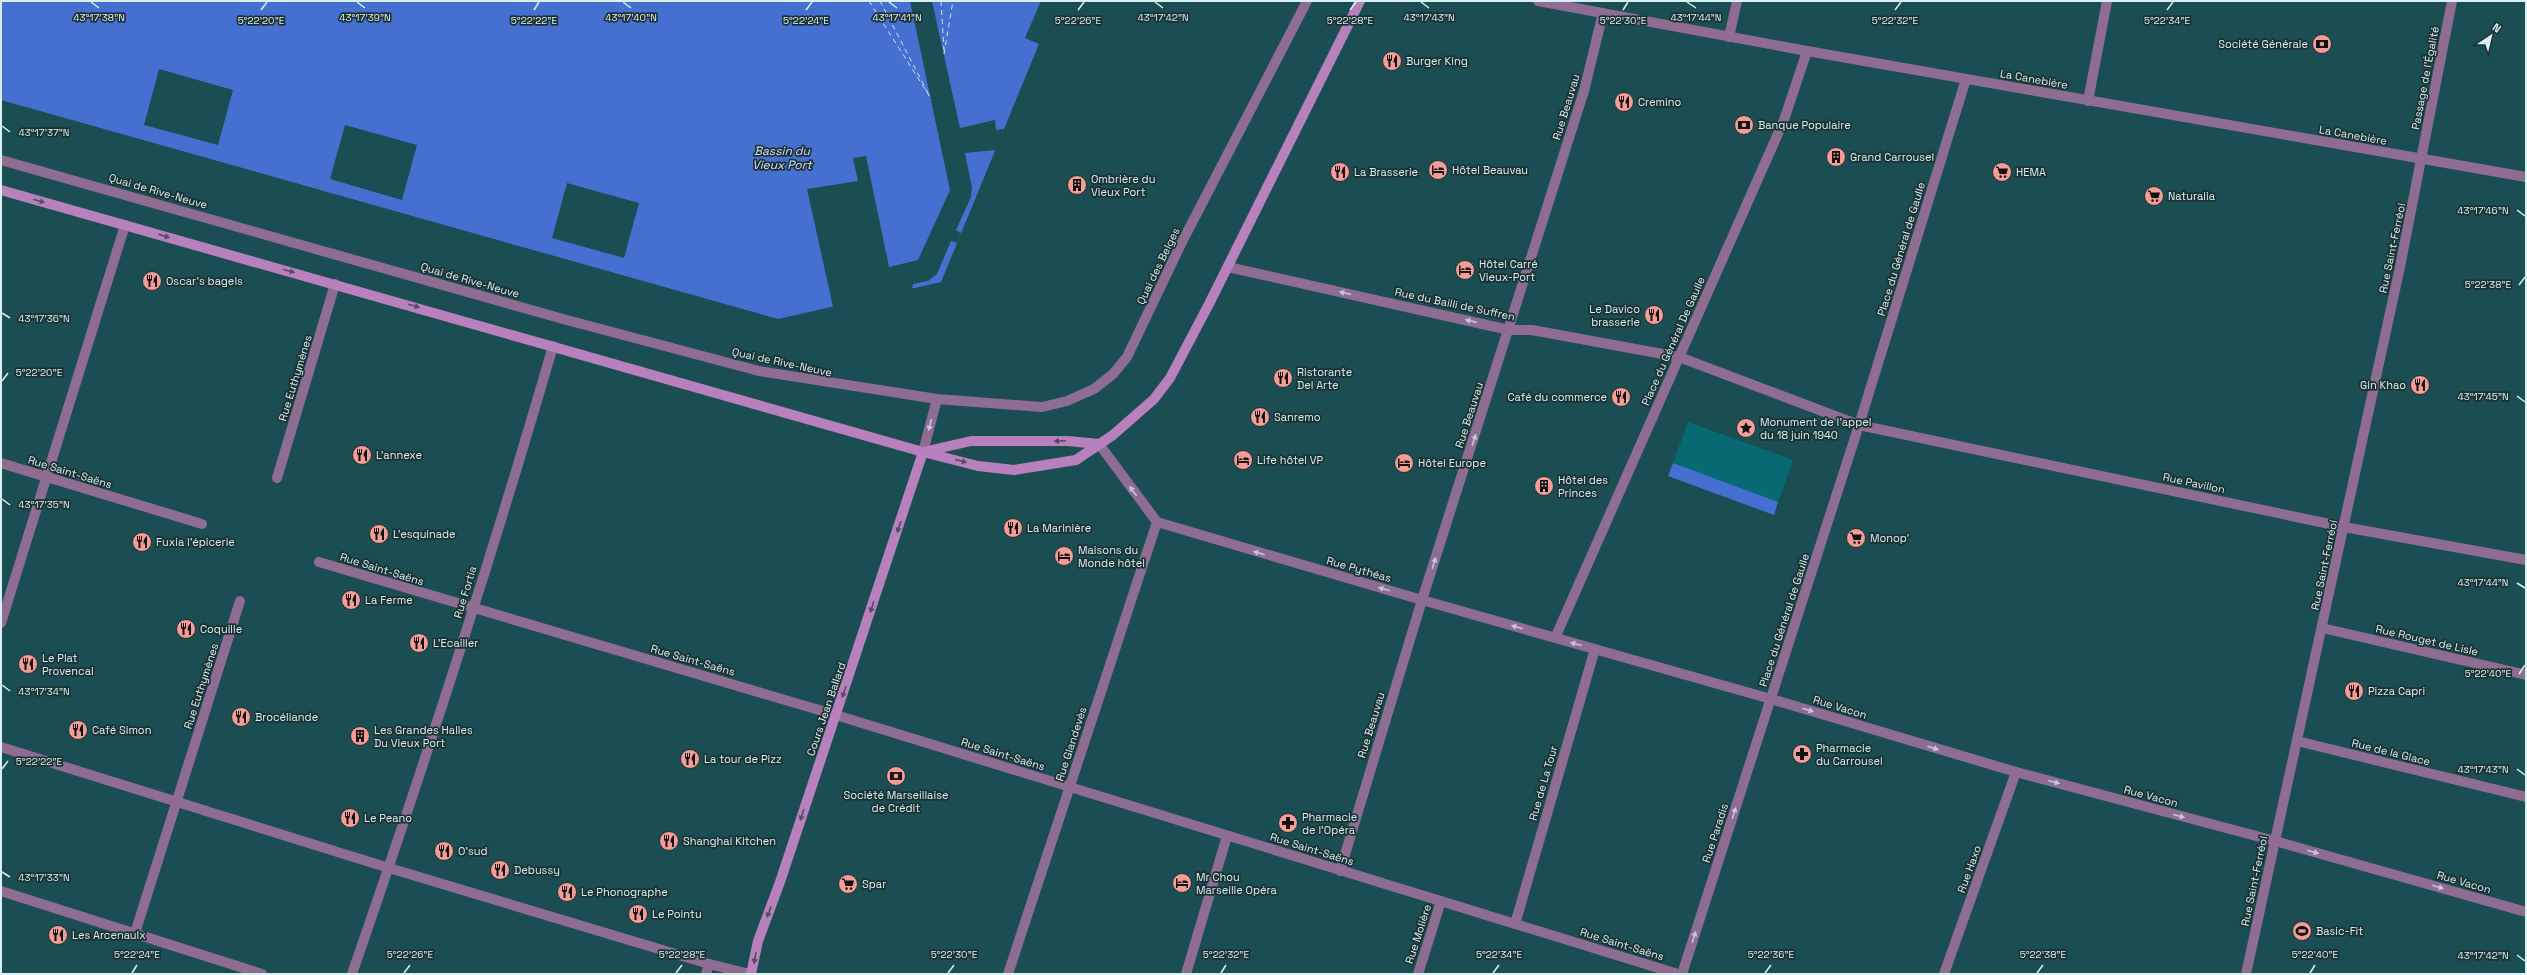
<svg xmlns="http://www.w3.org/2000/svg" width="2527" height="975" font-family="'Space Grotesk',sans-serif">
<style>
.grass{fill:#076a72}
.water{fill:#4570d1}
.pier{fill:#1b4e53}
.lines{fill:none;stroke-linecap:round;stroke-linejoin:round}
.ferry{stroke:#d5e2fc;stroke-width:1;stroke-dasharray:5 4;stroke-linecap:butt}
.lane{stroke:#8f6c92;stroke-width:10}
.street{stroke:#8f6c92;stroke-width:10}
.secondary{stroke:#b880bc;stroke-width:10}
.oneway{fill:#524c62}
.oneway2{fill:#c2cad7}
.ticks{fill:none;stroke:#d8f2f4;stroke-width:1.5}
.labels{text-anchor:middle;stroke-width:3.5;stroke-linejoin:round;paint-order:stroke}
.poi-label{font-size:11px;fill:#d8f2f4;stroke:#1b3032;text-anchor:start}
.street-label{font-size:11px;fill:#d8f2f4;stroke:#1b3032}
.water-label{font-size:12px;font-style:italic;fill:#d5e2fc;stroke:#1b3032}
.ticks-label{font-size:10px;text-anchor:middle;fill:#d8f2f4;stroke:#1b3032;stroke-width:3.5;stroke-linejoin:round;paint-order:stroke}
</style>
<rect width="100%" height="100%" fill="#1b4e53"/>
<path class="grass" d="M1688,422L1793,460L1778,502L1673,463Z"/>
<g class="water">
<path d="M1,1H1041L1025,38L1039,44L941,282L778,319L1,100Z"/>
<path d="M1673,463L1778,502L1774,515L1668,476Z"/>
</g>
<g class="pier">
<path d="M910,1H932L960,128L995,120L996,130L1004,129L996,150L965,153L972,188L971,197L956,230L961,233L957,243L951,241L937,274L928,281L913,284L912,289L833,307L807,189L858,181L853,158L866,156L889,267L918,260L950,190Z"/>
<path d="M159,69L233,90L218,145L144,125Z"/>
<path d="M345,125L417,145L402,200L330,179Z"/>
<path d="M567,183L639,203L624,258L552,238Z"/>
</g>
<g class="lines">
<g class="ferry">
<path d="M869,1L932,100"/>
<path d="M880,1L928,93"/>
<path d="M941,1L944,50"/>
<path d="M944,54L953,1"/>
</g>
<g class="lane">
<path d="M1,160L563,319L759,371L937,399L1042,407L1067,401L1094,389L1113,374L1127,357L1181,244L1307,1"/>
<path d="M923,452L937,399"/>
</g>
<g class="street">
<path d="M1538,1L1807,51L2526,177"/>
<path d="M1729,37L1737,1"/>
<path d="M2088,101L2107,1"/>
<path d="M1228,267L1509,330H1532L1679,357L1859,425L2344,527L2526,560"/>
<path d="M1099,444L1157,522"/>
<path d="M1,463L202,524"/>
<path d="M277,478L335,284"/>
<path d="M1157,522L1422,600L1771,699L2016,772L2275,841L2526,912"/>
<path d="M319,562L836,715L1678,974"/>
<path d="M1,623L125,225"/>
<path d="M2322,628L2526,675"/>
<path d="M1555,638L1784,120L1807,51"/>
<path d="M2297,741L2526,797"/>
<path d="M1,747L389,868L709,964L706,974"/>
<path d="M1340,871L1422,600L1584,91L1603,13"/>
<path d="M1,891L262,974"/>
<path d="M1515,924L1595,649"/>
<path d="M135,933L240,601"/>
<path d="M709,964L750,974"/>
<path d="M352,974C424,766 492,557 553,346"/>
<path d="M1008,974L1157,522"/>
<path d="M1186,974L1227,836"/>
<path d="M1418,974L1441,901"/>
<path d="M1682,974L1859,425L1966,79"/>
<path d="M1944,974L2016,772"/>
<path d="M2246,974L2400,267L2452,1"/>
</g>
<g class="secondary">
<path d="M1,190L923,452L978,466L1014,470L1076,460L1113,435L1154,399L1170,378L1209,304L1360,1"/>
<path d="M923,452L971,441H1068L1099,444"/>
<path d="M751,974L758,941L780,882L923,452"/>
</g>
</g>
<defs><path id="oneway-solid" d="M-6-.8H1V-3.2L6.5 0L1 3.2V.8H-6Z"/></defs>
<g class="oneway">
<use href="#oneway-solid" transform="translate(39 201) rotate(16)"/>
<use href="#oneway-solid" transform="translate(164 236) rotate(16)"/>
<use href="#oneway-solid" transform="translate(289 271) rotate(16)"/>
<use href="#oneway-solid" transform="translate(414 306) rotate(16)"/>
<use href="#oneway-solid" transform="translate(1060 441) rotate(177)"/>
<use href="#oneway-solid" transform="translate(961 461) rotate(14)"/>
<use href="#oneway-solid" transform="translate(899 527) rotate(109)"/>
<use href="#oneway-solid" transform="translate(872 607) rotate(108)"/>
<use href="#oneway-solid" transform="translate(844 692) rotate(109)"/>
<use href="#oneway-solid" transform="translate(802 815) rotate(108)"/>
<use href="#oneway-solid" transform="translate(769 912) rotate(111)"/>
<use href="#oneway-solid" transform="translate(755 958) rotate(100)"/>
</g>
<g class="oneway2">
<use href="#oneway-solid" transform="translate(1345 293) rotate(-167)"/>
<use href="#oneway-solid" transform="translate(1471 321) rotate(-167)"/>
<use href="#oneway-solid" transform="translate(930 425) rotate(104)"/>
<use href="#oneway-solid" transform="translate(1474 440) rotate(-72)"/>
<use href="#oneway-solid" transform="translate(1133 491) rotate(-126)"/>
<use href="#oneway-solid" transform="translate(1259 553) rotate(-164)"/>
<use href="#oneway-solid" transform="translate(1434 563) rotate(-72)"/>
<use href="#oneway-solid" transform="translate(1384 589) rotate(-164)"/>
<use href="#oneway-solid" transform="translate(1517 627) rotate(-164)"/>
<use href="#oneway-solid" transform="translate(1576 644) rotate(-165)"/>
<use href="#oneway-solid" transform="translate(1808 710) rotate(17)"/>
<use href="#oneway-solid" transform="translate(1933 748) rotate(17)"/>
<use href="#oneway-solid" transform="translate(2054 782) rotate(15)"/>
<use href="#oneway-solid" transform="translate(1734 813) rotate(-72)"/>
<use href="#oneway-solid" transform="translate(2179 816) rotate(15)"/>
<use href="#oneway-solid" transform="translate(2313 852) rotate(16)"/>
<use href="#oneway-solid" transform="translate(2438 887) rotate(16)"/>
<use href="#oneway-solid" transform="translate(1694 937) rotate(-72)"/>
</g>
<path class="ticks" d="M91,2L99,8M357,2L365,8M623,2L631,8M889,2L897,8M1155,2L1163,8M1421,2L1429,8M1687,2L1696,8M261,10L267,2M534,10L539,2M806,10L812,2M1078,10L1084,2M1350,10L1356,2M1623,10L1628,2M1895,10L1901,2M2167,10L2173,2M2,126L10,132M2517,210L2525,216M2519,285L2525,277M2,313L10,318M2,381L8,373M2517,396L2525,402M2,499L10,505M2517,583L2525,588M2519,674L2525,665M2,685L10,691M2,769L8,761M2517,769L2525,775M2,872L10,877M2517,955L2525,961M132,973L137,965M404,973L410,965M676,973L682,965M948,973L954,965M1221,973L1226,965M1493,973L1499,965M1765,973L1771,965M2037,973L2043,965M2310,973L2315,965"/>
<defs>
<g id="bank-disc" transform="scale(1)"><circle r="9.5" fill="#f59c96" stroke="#1b3032"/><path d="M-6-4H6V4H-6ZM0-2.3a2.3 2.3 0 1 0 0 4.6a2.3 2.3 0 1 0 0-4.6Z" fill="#111"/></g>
<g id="restaurant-disc" transform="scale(1)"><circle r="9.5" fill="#f59c96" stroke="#1b3032"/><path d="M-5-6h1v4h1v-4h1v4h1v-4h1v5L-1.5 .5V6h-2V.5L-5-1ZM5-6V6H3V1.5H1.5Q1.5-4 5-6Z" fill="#111"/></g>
<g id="building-disc" transform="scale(1)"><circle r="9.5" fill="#f59c96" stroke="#1b3032"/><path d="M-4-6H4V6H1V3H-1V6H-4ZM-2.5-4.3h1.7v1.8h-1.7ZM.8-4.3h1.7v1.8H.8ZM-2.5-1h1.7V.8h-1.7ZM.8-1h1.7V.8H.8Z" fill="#111"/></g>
<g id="hotel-disc" transform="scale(1)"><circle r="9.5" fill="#f59c96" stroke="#1b3032"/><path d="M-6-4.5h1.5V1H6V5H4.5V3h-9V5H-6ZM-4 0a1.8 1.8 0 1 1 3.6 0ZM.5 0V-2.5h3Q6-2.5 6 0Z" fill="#111"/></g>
<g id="supermarket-disc" transform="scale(1)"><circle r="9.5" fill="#f59c96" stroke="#1b3032"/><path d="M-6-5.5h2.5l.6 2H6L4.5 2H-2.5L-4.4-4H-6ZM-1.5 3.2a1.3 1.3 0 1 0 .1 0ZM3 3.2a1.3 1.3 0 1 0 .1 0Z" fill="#111"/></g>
<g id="sight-disc" transform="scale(1)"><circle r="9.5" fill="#f59c96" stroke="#1b3032"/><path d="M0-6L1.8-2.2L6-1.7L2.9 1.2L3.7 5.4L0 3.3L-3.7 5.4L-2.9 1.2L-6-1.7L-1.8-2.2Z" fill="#111"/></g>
<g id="pharmacy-disc" transform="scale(1)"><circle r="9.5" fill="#f59c96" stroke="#1b3032"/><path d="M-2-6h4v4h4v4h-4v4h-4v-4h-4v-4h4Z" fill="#111"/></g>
<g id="stadium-disc" transform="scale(1)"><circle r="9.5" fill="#f59c96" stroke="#1b3032"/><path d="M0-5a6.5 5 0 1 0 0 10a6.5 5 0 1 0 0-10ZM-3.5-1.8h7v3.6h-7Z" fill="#111"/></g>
</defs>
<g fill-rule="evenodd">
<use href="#bank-disc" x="2322" y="44"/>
<use href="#restaurant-disc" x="1392" y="61"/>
<use href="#restaurant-disc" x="1624" y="102"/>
<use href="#bank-disc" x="1744" y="125"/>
<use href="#building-disc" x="1836" y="157"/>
<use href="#hotel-disc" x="1438" y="170"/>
<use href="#restaurant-disc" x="1340" y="172"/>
<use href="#supermarket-disc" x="2002" y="172"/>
<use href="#building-disc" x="1077" y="185"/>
<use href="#supermarket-disc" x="2154" y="196"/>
<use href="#hotel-disc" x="1465" y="270"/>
<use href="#restaurant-disc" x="152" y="281"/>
<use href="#restaurant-disc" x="1654" y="315"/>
<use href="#restaurant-disc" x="1283" y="378"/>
<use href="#restaurant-disc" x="2420" y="385"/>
<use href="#restaurant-disc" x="1621" y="397"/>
<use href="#restaurant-disc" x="1260" y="417"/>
<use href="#sight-disc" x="1746" y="428"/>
<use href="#restaurant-disc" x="362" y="455"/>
<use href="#hotel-disc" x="1243" y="460"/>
<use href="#hotel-disc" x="1404" y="463"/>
<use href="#building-disc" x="1544" y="486"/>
<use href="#restaurant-disc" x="1013" y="528"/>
<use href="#restaurant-disc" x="379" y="534"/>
<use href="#supermarket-disc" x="1856" y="538"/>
<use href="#restaurant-disc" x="142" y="542"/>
<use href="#hotel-disc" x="1064" y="556"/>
<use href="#restaurant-disc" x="351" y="600"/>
<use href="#restaurant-disc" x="186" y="629"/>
<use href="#restaurant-disc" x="419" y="643"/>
<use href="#restaurant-disc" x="28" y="664"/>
<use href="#restaurant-disc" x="2354" y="691"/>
<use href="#restaurant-disc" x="241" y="717"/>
<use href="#restaurant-disc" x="78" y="730"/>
<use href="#building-disc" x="360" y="736"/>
<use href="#pharmacy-disc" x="1802" y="754"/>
<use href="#restaurant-disc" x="690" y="759"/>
<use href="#bank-disc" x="896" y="776"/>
<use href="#restaurant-disc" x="350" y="818"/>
<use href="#pharmacy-disc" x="1288" y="823"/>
<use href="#restaurant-disc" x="669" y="841"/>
<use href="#restaurant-disc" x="444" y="851"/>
<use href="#restaurant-disc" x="500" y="870"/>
<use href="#hotel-disc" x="1182" y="883"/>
<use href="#supermarket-disc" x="848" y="884"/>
<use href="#restaurant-disc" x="567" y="892"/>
<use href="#restaurant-disc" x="638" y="914"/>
<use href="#stadium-disc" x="2302" y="931"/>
<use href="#restaurant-disc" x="58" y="935"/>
</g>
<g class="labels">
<g class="poi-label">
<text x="2308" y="48" text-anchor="end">Société Générale</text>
<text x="1406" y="65">Burger King</text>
<text x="1638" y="106">Cremino</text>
<text x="1758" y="129">Banque Populaire</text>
<text x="1850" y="161">Grand Carrousel</text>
<text x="1452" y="174">Hôtel Beauvau</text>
<text x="1354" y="176">La Brasserie</text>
<text x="2016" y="176">HEMA</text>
<text x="1091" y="183">Ombrière du<tspan x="1091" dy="13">Vieux Port</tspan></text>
<text x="2168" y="200">Naturalia</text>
<text x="1479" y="268">Hôtel Carré<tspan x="1479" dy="13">Vieux-Port</tspan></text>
<text x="166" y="285">Oscar's bagels</text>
<text x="1640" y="313" text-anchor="end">Le Davico<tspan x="1640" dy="13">brasserie</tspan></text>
<text x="1297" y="376">Ristorante<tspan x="1297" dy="13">Del Arte</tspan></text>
<text x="2406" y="389" text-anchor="end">Gin Khao</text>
<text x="1607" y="401" text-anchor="end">Café du commerce</text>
<text x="1274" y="421">Sanremo</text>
<text x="1760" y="426">Monument de l’appel<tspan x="1760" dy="13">du 18 juin 1940</tspan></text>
<text x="376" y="459">L'annexe</text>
<text x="1257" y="464">Life hôtel VP</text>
<text x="1418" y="467">Hôtel Europe</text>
<text x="1558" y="484">Hôtel des<tspan x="1558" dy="13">Princes</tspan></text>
<text x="1027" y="532">La Marinière</text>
<text x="393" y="538">L'esquinade</text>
<text x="1870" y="542">Monop'</text>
<text x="156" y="546">Fuxia l'épicerie</text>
<text x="1078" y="554">Maisons du<tspan x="1078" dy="13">Monde hôtel</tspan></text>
<text x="365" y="604">La Ferme</text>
<text x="200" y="633">Coquille</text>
<text x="433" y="647">L'Ecailler</text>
<text x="42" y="662">Le Plat<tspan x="42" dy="13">Provencal</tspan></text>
<text x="2368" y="695">Pizza Capri</text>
<text x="255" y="721">Brocéliande</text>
<text x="92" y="734">Café Simon</text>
<text x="374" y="734">Les Grandes Halles<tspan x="374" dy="13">Du Vieux Port</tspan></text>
<text x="1816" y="752">Pharmacie<tspan x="1816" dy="13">du Carrousel</tspan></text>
<text x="704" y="763">La tour de Pizz</text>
<text x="896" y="799" text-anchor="middle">Société Marseillaise<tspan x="896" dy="13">de Crédit</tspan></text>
<text x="1302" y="821">Pharmacie<tspan x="1302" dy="13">de l'Opéra</tspan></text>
<text x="364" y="822">Le Peano</text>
<text x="683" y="845">Shanghai Kitchen</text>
<text x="458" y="855">O'sud</text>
<text x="514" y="874">Debussy</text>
<text x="1196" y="881">Mr Chou<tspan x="1196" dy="13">Marseille Opéra</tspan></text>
<text x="862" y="888">Spar</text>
<text x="581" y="896">Le Phonographe</text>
<text x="652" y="918">Le Pointu</text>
<text x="2316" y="935">Basic-Fit</text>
<text x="72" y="939">Les Arcenaulx</text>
</g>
<g class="street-label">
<text transform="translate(2425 78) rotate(-79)" y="4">Passage de l'Égalité</text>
<text transform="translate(2034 79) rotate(10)" y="4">La Canebière</text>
<text transform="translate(1566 107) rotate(-73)" y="4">Rue Beauvau</text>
<text transform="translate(2353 135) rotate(10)" y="4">La Canebière</text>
<text transform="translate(158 191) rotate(16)" y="4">Quai de Rive-Neuve</text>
<text transform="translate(2392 248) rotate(-78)" y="4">Rue Saint-Ferréol</text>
<text transform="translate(1901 249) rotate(-73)" y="4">Place du Général de Gaulle</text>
<text transform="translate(1158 266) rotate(-64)" y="4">Quai des Belges</text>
<text transform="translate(470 280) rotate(16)" y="4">Quai de Rive-Neuve</text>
<text transform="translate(1455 304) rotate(12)" y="4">Rue du Bailli de Suffren</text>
<text transform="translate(1673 341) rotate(-66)" y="4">Place du Général De Gaulle</text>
<text transform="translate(782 362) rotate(12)" y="4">Quai de Rive-Neuve</text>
<text transform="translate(295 378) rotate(-73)" y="4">Rue Euthymènes</text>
<text transform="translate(1469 415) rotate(-72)" y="4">Rue Beauvau</text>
<text transform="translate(70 472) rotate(17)" y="4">Rue Saint-Saëns</text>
<text transform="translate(2194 483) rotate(12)" y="4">Rue Pavillon</text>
<text transform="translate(2324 565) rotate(-78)" y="4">Rue Saint-Ferréol</text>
<text transform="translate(382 569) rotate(17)" y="4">Rue Saint-Saëns</text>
<text transform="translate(1359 569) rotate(16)" y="4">Rue Pythéas</text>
<text transform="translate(465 592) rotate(-73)" y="4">Rue Fortia</text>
<text transform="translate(1784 620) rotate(-72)" y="4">Place du Général de Gaulle</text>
<text transform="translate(2427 640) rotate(13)" y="4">Rue Rouget de Lisle</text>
<text transform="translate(693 660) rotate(16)" y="4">Rue Saint-Saëns</text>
<text transform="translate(201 686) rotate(-72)" y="4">Rue Euthymènes</text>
<text transform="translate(1840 707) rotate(17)" y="4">Rue Vacon</text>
<text transform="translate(826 709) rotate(-71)" y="4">Cours Jean Ballard</text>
<text transform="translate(1371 725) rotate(-73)" y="4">Rue Beauvau</text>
<text transform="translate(1071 744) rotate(-72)" y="4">Rue Glandevès</text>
<text transform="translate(2391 752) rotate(14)" y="4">Rue de la Glace</text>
<text transform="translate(1003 754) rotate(17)" y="4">Rue Saint-Saëns</text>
<text transform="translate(1543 783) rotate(-74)" y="4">Rue de La Tour</text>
<text transform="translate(2151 796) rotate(15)" y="4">Rue Vacon</text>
<text transform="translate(1715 833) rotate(-72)" y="4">Rue Paradis</text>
<text transform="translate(1312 849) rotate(17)" y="4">Rue Saint-Saëns</text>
<text transform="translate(1969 869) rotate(-70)" y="4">Rue Haxo</text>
<text transform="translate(2254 881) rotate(-78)" y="4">Rue Saint-Ferréol</text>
<text transform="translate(2464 882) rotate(16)" y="4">Rue Vacon</text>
<text transform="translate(1418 934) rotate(-72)" y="4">Rue Molière</text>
<text transform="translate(1622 944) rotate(17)" y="4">Rue Saint-Saëns</text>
</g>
<g class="water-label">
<text x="782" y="155">Bassin du<tspan x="782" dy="14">Vieux Port</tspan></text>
</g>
</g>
<g class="ticks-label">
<text x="99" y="21">43°17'38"N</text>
<text x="365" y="21">43°17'39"N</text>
<text x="631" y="21">43°17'40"N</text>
<text x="897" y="21">43°17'41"N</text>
<text x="1163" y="21">43°17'42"N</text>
<text x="1429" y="21">43°17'43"N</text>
<text x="1696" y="21">43°17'44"N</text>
<text x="261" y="24">5°22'20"E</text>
<text x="534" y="24">5°22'22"E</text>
<text x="806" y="24">5°22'24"E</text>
<text x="1078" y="24">5°22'26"E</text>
<text x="1350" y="24">5°22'28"E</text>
<text x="1623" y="24">5°22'30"E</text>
<text x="1895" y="24">5°22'32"E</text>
<text x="2167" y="24">5°22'34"E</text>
<text x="44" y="136">43°17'37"N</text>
<text x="2483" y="214">43°17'46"N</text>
<text x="2488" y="288">5°22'38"E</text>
<text x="44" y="322">43°17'36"N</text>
<text x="39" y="376">5°22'20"E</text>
<text x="2483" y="400">43°17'45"N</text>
<text x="44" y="508">43°17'35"N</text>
<text x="2483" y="586">43°17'44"N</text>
<text x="2488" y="677">5°22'40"E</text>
<text x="44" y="695">43°17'34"N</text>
<text x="39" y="765">5°22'22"E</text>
<text x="2483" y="773">43°17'43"N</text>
<text x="44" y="881">43°17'33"N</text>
<text x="137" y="958">5°22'24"E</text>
<text x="410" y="958">5°22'26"E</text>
<text x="682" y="958">5°22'28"E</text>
<text x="954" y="958">5°22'30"E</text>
<text x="1226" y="958">5°22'32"E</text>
<text x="1499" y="958">5°22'34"E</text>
<text x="1771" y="958">5°22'36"E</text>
<text x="2043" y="958">5°22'38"E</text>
<text x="2315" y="958">5°22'40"E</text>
<text x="2483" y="959">43°17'42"N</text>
</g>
<rect width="2527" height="975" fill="none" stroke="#d8f2f4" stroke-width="4"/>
<g transform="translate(2491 36) rotate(35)" stroke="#1b3032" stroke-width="3" paint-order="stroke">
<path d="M0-3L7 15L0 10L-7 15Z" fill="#d8f2f4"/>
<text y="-6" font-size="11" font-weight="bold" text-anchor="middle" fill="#d8f2f4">N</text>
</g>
</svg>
